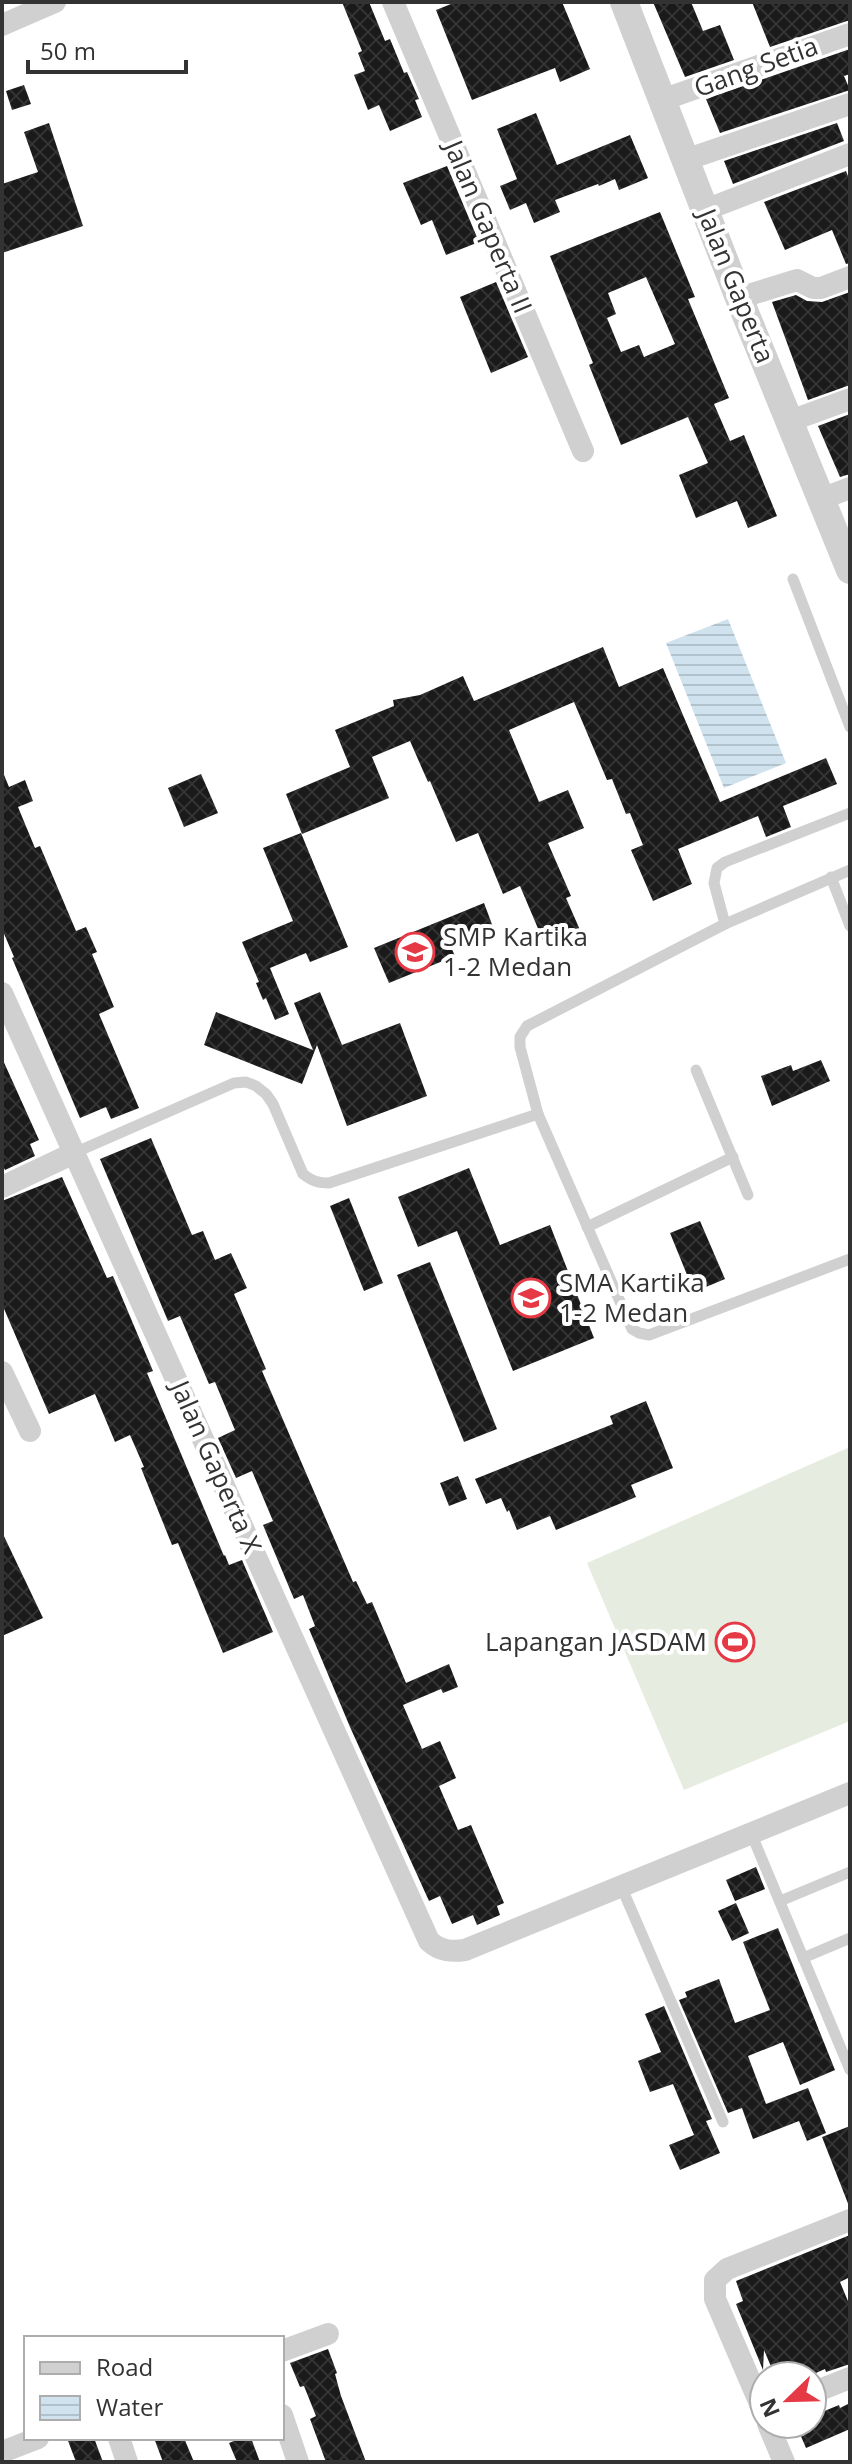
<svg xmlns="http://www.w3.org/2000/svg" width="852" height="2464" font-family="'Open Sans',sans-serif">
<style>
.pitch{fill:#e6ecdf}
.water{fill:url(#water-rules)}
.building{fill:url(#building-cross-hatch);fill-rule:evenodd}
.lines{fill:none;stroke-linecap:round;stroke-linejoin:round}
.service{stroke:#d0d0d0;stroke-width:11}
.minor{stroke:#d0d0d0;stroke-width:22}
.tertiary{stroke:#d0d0d0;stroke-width:28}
.labels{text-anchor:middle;stroke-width:8;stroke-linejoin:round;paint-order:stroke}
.street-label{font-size:26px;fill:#333;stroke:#fff}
.poi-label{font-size:26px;fill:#333;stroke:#fff;text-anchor:start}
</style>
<defs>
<pattern id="water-rules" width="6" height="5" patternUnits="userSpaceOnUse" patternTransform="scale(2)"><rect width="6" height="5" fill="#cfe2ee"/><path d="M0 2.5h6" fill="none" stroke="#b2c2cd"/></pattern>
<pattern id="building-cross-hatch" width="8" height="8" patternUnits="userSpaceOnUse" patternTransform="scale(2)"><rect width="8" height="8" fill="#1a1a1a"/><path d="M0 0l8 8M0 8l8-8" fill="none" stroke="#333"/></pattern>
</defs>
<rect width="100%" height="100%" fill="#fff"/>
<path class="pitch" d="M850,1447V1721L684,1790L587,1563Z"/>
<path class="water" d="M728,619L786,763L724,788L666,643Z"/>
<g class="building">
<path d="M342,2H369L385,41L390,39L404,73L407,72L419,99L415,100L422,117L390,131L379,105L368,110L354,75L365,71L358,53L362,51Z"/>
<path d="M456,2H562L590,69L560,82L555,68L472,100L436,10Z"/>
<path d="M653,2H691L703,31L720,25L734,60L685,77Z"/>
<path d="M752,2H850V20L770,47Z"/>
<path d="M850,49V74L844,76L850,90L720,133L706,99Z"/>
<path d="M24,85L31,104L12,110L6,91Z"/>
<path d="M536,113L557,165L630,135L648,178L619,190L615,179L599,186L598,184L555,200L560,212L534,223L526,203L510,210L500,186L517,179L497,129Z"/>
<path d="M49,123L83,226L2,253V184L38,172L24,132Z"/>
<path d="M837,123L844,141L733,184L724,161Z"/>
<path d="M447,166L479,242L446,255L432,220L421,225L403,183Z"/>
<path d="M846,171L850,181V263L846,264L832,230L785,250L764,202Z"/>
<path d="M660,212L695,297L688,299L729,398L714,404L730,441L744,435L777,516L748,528L737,501L696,518L679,475L708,463L688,417L621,445L589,365L593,363L550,256ZM646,277L675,344L644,357L639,345L621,352L607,318L616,314L608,293Z"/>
<path d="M496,282L528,357L491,373L460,297Z"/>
<path d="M850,292V385L808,400L772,302L796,295L807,301L822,302Z"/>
<path d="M850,414V474L840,477L818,426Z"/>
<path d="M603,647L619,687L663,668L720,802L826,758L837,784L783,806L791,827L766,837L758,816L678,849L692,884L653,901L631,850L643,845L630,813L626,814L612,779L607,780L574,702L509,730L539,802L568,790L584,828L548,843L571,896L566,898L580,930L545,945L520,886L503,894L478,833L456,842L430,781L428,782L410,741L372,757L389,798L302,834L286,794L350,767L335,730L394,706L393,700L420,695L463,676L474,701Z"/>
<path d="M2,770L9,787L25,780L33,801L18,807L35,848L40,846L76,931L86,927L97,952L92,954L114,1007L99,1014L139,1108L111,1119L106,1107L80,1118L12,958L14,957L2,929Z"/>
<path d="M201,774L218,813L184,827L168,788Z"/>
<path d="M301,833L348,947L310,962L306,953L270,968L289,1014L275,1020L266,998L263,1000L256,983L259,982L242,942L293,921L263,848Z"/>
<path d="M484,903L493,927L450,945L455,956L389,983L374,948Z"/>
<path d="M320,992L342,1045L400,1023L427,1096L347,1126L317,1045L302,1084L204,1045L216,1012L313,1050L294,1003Z"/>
<path d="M2,1058L39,1140L30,1144L35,1156L5,1170L2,1164Z"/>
<path d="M821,1060L830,1081L772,1106L761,1076L791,1065L793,1071Z"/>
<path d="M151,1138L192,1235L203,1231L215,1260L231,1253L247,1288L234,1294L266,1369L262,1371L353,1582L356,1581L367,1604L372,1602L406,1683L449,1664L458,1687L443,1693L441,1689L403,1705L422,1749L440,1741L456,1778L439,1786L458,1830L471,1825L504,1903L497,1906L500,1915L477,1925L473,1915L452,1924L440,1896L429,1901L350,1727L309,1629L315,1626L303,1595L294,1599L263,1525L273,1521L252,1471L236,1478L218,1438L235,1430L215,1382L209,1384L180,1316L168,1321L100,1159Z"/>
<path d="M469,1168L500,1245L550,1225L594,1338L513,1371L457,1231L418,1247L398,1197Z"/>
<path d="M62,1177L107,1278L113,1276L153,1371L147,1373L224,1556L225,1555L229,1565L242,1560L273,1632L223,1653L178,1543L172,1545L141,1468L144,1467L130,1435L115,1442L95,1394L49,1414L2,1304V1201Z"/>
<path d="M349,1198L383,1283L364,1291L330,1206Z"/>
<path d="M700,1221L725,1279L694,1292L670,1233Z"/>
<path d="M430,1262L497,1429L464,1442L397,1275Z"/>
<path d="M646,1401L673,1468L631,1485L636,1497L556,1530L550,1516L517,1530L509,1510L507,1512L501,1498L486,1504L475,1479L613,1424L610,1416Z"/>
<path d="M458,1476L467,1499L449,1506L440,1483Z"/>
<path d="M2,1532L43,1618L2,1636Z"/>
<path d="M756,1867L765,1889L735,1901L726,1880Z"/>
<path d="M736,1903L749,1933L732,1941L718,1911Z"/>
<path d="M778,1928L835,2070L800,2085L783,2042L748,2056L766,2104L808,2088L826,2133L807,2141L799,2121L753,2139L742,2108L728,2113L679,2000L687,1997L685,1992L719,1979L735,2023L770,2010L743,1942Z"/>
<path d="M664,2006L712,2119L706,2121L720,2153L680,2170L669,2145L694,2135L673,2084L650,2092L638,2061L661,2052L645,2014Z"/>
<path d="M850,2126V2206H849L822,2137Z"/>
<path d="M850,2235V2277L840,2282L850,2306V2364L826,2372L825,2369L809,2376H775L764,2350L763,2370L736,2304L743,2301L736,2281Z"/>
<path d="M328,2349L337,2373L335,2374L341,2396L366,2462H326L310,2419L316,2416L304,2386L300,2387L290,2363Z"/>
<path d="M850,2403V2429L806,2448L797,2427L812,2424V2420L823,2415L822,2412L839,2405L840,2408Z"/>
<path d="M67,2438H94L103,2462H76Z"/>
<path d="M154,2438H184L194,2462H163Z"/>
<path d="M241,2438H251L260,2462H237L229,2443Z"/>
</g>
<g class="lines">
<g class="service">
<path d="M793,579L850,727"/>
<path d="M831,877L850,926"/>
<path d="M725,924L714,883L717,868L725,862L850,813"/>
<path d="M696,1070L748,1195"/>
<path d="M538,1114L632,1329L639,1333L649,1335L850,1259"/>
<path d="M74,1153L234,1083L246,1082L256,1086L266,1094L273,1104L303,1174C312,1181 318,1183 329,1183L538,1114L520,1047V1037L527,1026L725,924L850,870"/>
<path d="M587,1227L733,1157"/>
<path d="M751,1833L850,2070"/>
<path d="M621,1886L723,2122"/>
<path d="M780,1901L850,1872"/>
<path d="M803,1958L850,1938"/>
</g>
<g class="minor">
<path d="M393,2L583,451"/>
<path d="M2,25L55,2"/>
<path d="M662,100L850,34"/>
<path d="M685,160L850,104"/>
<path d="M705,210L850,154"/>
<path d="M739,298L797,280L813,288H821L850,277"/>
<path d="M790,421L850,399"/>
<path d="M821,499L850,488"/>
<path d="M2,993L429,1941C440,1951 451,1952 465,1950L850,1793"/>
<path d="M2,1187L74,1153"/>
<path d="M2,1372L30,1431"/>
<path d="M282,2351L328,2334"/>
<path d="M812,2393L850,2378"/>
<path d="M764,2413L715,2299V2280L727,2269L850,2220"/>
<path d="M282,2415L298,2462"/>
<path d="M768,2424L784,2462"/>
<path d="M119,2438L127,2462"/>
<path d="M2,2452L38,2438"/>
</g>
<path class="tertiary" d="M624,2L739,298L850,570"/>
</g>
<defs>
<g id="school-ring" transform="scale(2)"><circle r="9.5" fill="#fff" stroke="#e63946" stroke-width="1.5"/><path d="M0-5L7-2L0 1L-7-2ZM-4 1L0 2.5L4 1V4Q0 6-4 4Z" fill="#e63946"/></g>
<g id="stadium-ring" transform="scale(2)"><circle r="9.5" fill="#fff" stroke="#e63946" stroke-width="1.5"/><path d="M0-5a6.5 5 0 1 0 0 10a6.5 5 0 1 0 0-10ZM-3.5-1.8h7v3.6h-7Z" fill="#e63946"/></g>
</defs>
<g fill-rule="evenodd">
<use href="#school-ring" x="415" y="952"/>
<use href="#school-ring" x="531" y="1298"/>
<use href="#stadium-ring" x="735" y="1642"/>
</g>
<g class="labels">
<g class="street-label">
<text transform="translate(756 67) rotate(-20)" y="9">Gang Setia</text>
<text transform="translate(488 227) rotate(67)" y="9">Jalan Gaperta II</text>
<text transform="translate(736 286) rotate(68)" y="9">Jalan Gaperta</text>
<text transform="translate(216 1467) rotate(66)" y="9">Jalan Gaperta X</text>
</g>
<g class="poi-label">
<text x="443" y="946">SMP Kartika<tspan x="443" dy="30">1-2 Medan</tspan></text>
<text x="559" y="1292">SMA Kartika<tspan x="559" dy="30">1-2 Medan</tspan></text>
<text x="707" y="1651" text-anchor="end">Lapangan JASDAM</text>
</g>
</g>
<rect width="852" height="2464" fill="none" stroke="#333333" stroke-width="8"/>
<rect x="24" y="2336" width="260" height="104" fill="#ffffff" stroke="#adadad" stroke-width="2"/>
<rect x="40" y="2362" width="40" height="12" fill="#d0d0d0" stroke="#adadad" stroke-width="2"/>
<text x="96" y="2376" font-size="24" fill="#333333">Road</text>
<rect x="40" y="2396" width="40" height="24" fill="url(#water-rules)" stroke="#adadad" stroke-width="2"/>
<text x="96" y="2416" font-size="24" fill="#333333">Water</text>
<g transform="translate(788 2400) rotate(247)"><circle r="38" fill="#ffffff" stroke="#adadad" stroke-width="2"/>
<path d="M0-6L14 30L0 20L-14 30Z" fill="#e63946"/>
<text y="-12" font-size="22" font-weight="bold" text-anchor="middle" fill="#333333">N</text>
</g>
<path d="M28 60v12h158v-12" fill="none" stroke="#333333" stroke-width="4"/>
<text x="40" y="60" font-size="24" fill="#333333" stroke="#ffffff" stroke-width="6" paint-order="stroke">50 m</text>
</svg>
